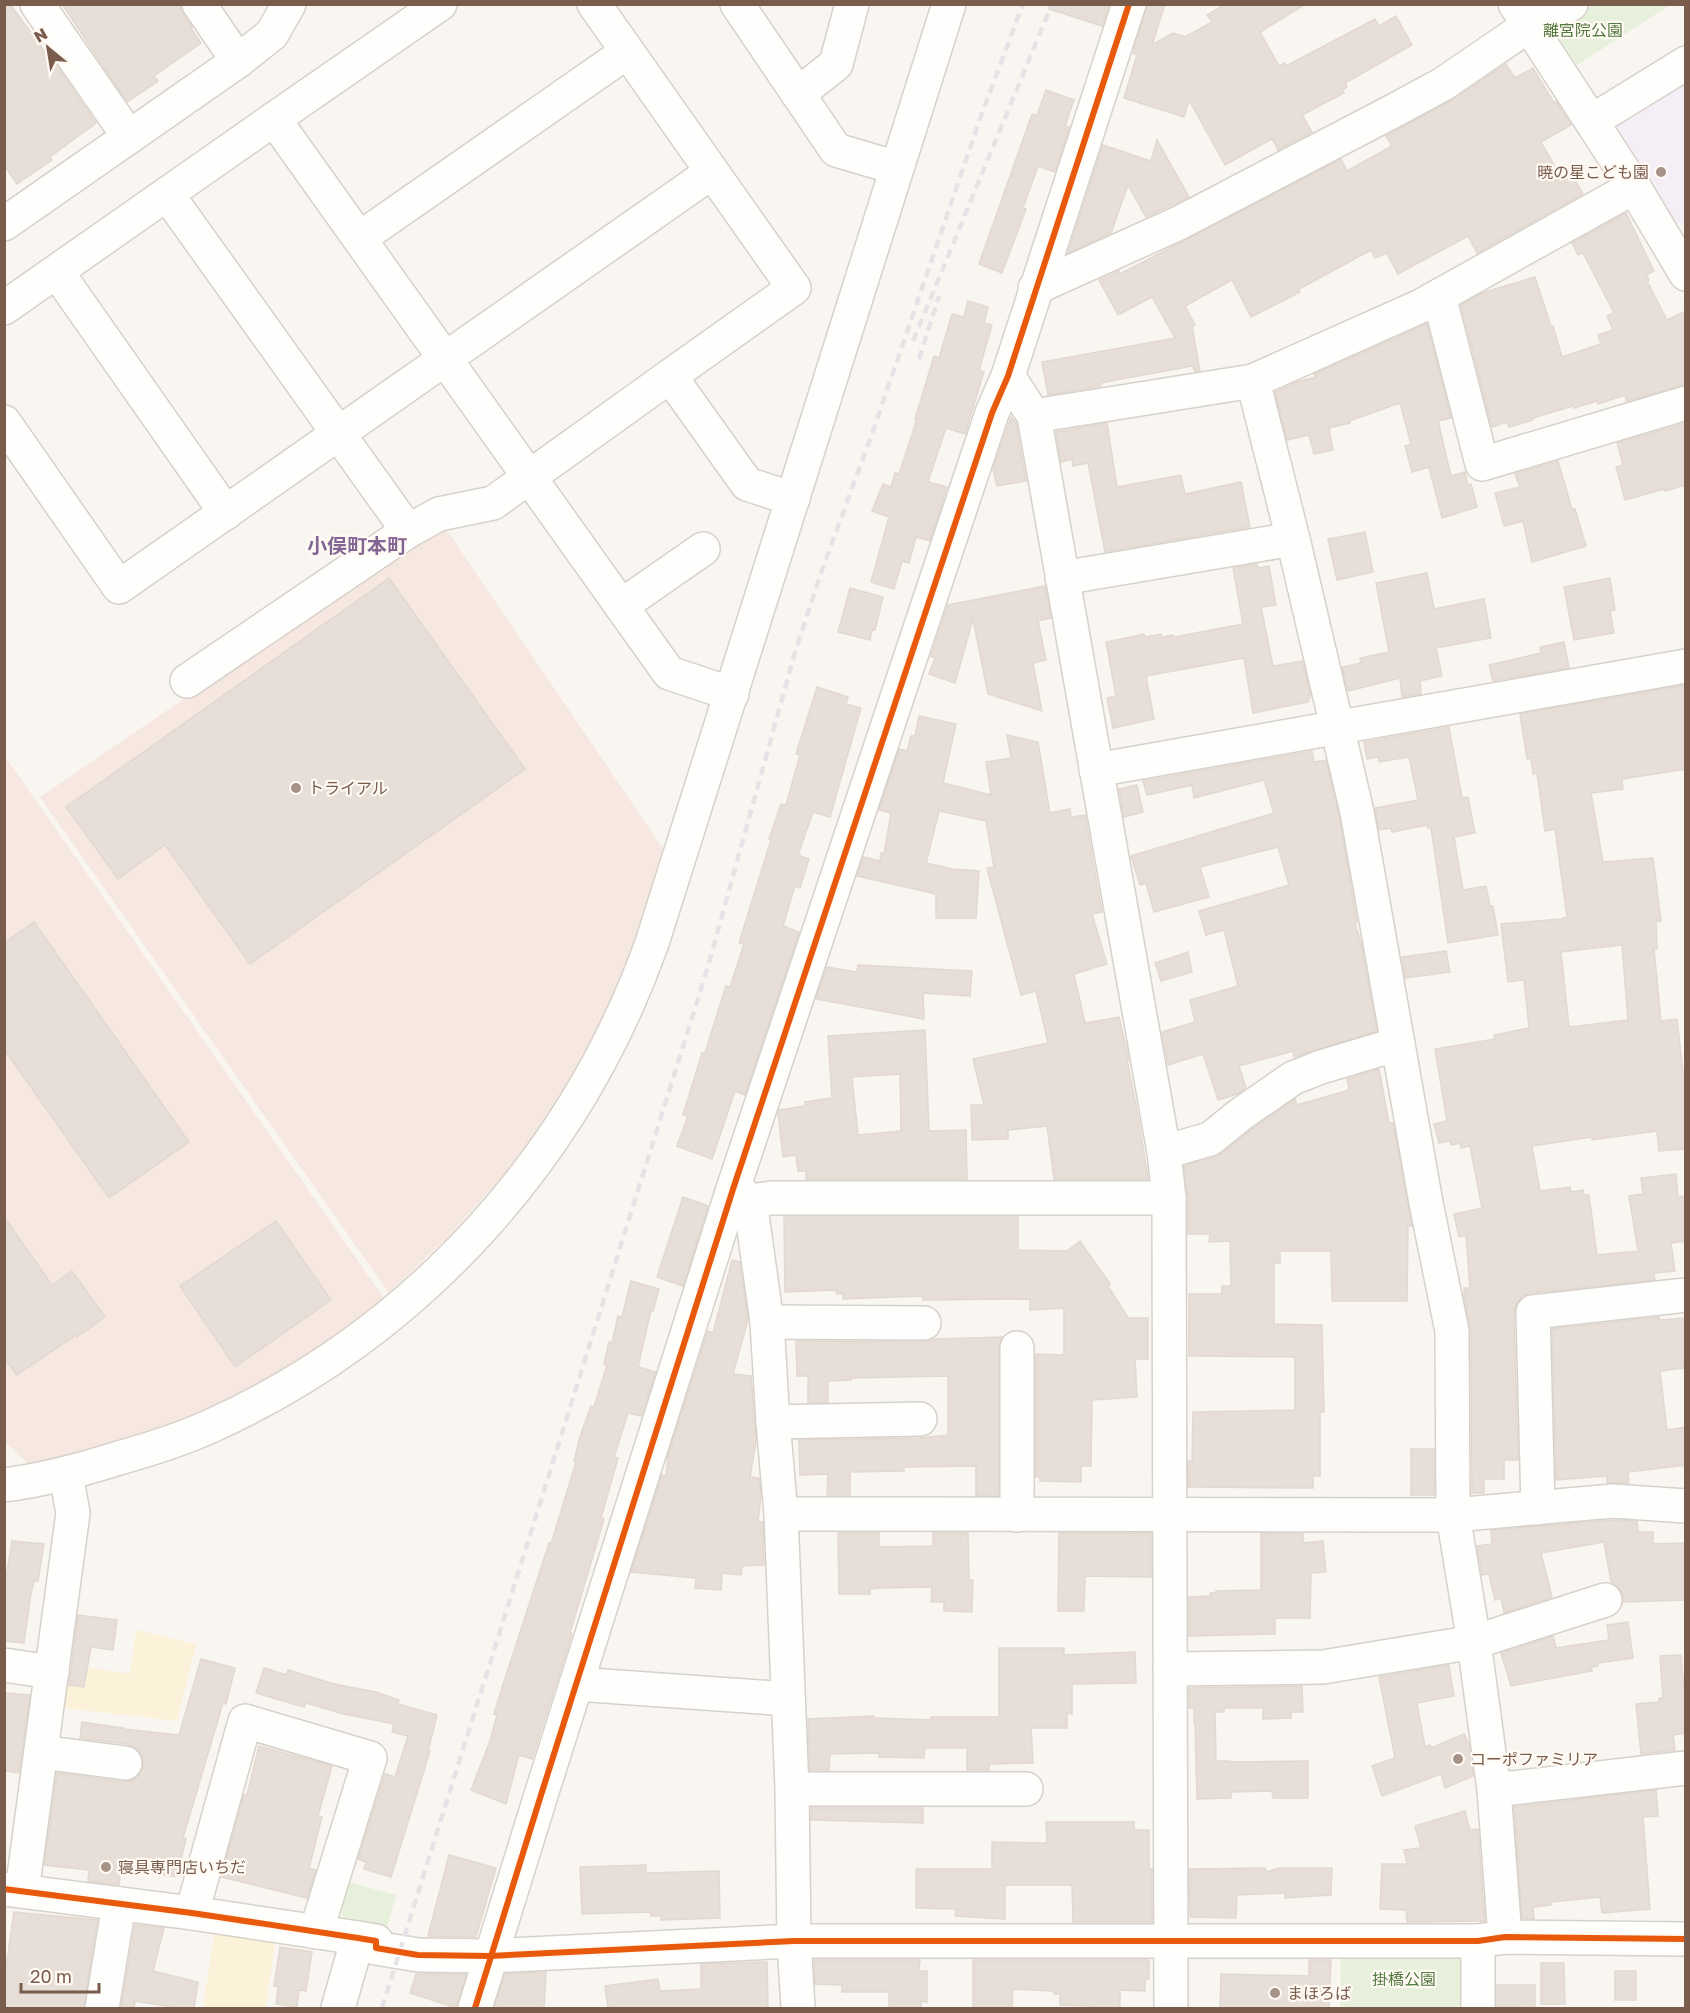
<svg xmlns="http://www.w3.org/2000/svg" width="1690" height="2013" font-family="'Golos Text','Noto Sans JP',sans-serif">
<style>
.commercial{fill:#f6e8e1}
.education{fill:#f6eef6}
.green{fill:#e7f0db}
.sand{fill:#fbf2d9}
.building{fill:#e6ded7;stroke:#e2d8d2;stroke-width:1.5;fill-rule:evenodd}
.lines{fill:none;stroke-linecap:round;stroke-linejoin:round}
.minor-casing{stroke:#d7d1cb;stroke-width:36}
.minor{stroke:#fefefd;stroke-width:33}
.rail{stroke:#e6e3e7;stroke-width:4.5;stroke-dasharray:9 6;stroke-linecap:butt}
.cycleway-casing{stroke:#fffaf3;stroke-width:10}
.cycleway{stroke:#e8590c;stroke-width:6}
.poi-dot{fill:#a69286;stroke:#fffaf3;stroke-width:2}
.labels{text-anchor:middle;stroke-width:4.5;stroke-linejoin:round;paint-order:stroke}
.park-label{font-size:16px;fill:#537a41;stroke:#fffaf3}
.poi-label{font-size:16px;fill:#7a5c4d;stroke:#fffaf3;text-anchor:start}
.quarter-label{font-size:20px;font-weight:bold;fill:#846695;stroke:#fffaf3}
</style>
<rect width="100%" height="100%" fill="#f9f5f0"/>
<g class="commercial">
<path d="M442,523L664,850L635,943L614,1000L590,1046L564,1089L527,1148L449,1236L389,1293L40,797Z"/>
<path d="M4,755L386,1301L331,1343L249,1390L128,1445L28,1464L4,1441Z"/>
</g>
<path class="education" d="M1685,72V223L1669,225L1605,121Z"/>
<g class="green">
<path d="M1536,4L1670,5L1577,65Z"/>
<path d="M344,1881L396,1895L386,1931L348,1926L337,1904Z"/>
<path d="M1341,1949L1468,1950V2008H1340Z"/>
</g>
<g class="sand">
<path d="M136,1630L196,1644L177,1721L56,1707L62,1663L130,1674Z"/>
<path d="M215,1929L276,1935L266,2008H203Z"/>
</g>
<g class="building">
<path d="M4,4H10L51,60L52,59L96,123L50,157L52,160L17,184L4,165Z"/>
<path d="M62,4H180L183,14L192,27H190L201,43L154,76L158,81L127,102Z"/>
<path d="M1050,4H1109L1102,26L1049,9Z"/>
<path d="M1147,4H1165L1152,45L1173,33L1185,37L1212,22L1207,15L1226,4H1306L1260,32L1279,66L1285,63L1286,66L1375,19L1379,26L1396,16L1412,45L1345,83L1347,87L1342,90L1344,93L1302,115L1312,132L1278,150L1272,139L1225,165L1189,100L1184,117L1124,98L1137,55L1133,53Z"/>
<path d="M1506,64L1515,78L1533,68L1554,103L1556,101L1571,125L1541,142L1561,177L1570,172L1583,194L1477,253L1468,236L1398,274L1387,253L1375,258L1371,250L1299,289L1300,292L1251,317L1232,280L1185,306L1195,325L1192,326L1200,371H1195L1192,366L1100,383L1101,386L1048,395L1042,362L1175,338L1152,297L1118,315L1099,280L1119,271L1120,274L1341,159L1347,171L1392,146L1386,136L1452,100Z"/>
<path d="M1046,90L1074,100L1065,126L1069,127L1055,172L1038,166L1023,208L1026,209L1002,273L979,264L1032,114L1037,115Z"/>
<path d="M1157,140L1189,197L1146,217L1128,185L1111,233L1068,253L1103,145L1151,161Z"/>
<path d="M1626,213L1654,271L1646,275L1649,280L1647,281L1667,320L1686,311V385L1626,401L1625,395L1598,404L1597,401L1574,408L1573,406L1533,418V420L1509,427L1507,422L1492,427L1461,305L1482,293L1535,277L1551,326H1553L1562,357L1601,344L1598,335L1613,330L1607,316L1614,313L1583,253L1578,255L1572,243Z"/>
<path d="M968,301L988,307L984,323L992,325L979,370L984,372L965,434L946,428L928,482L947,487L930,541L916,537L909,563L902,561L894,589L871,582L889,517L872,511L883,484L891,487L895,473L899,474L917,419H915L934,356L939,358L952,314L964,317Z"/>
<path d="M1427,324L1451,418L1438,421L1451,476L1465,472L1468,485L1471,484L1477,507L1442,518L1429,467L1412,472L1405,446L1411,444L1400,403L1349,421L1350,423L1329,428L1333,450L1314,454L1309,435L1287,440L1275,392L1299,381L1316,377L1314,374Z"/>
<path d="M1011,417L1016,423L1026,481L997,486L993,469Z"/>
<path d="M1107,423L1117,487L1181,475L1185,494L1241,482L1250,527L1105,552L1088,463L1073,466L1072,459L1061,462L1056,432Z"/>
<path d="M1686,423V485L1665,491L1664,489L1625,500L1616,467L1623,465L1617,443Z"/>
<path d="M1558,461L1572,509H1575L1586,546L1532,562L1523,521L1504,526L1495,493L1520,487L1515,474Z"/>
<path d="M1365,532L1373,572L1337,580L1328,539Z"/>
<path d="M1257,564L1258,568L1269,566L1276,605L1261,607L1273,666L1302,661L1311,696L1308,702L1253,713L1244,658L1146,676L1154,719L1113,728L1107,698L1116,696L1106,642L1144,634L1145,637L1161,634L1162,637L1173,635L1174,637L1243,624L1233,568Z"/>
<path d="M1427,573L1434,609L1484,599L1491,638L1436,648L1442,676L1420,681L1421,694L1402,697L1400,678L1348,691L1342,667L1361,663L1360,658L1389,652L1376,583Z"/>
<path d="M389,578L525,769L250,964L165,845L118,879L66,807Z"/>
<path d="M1610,578L1615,610L1610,611L1614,633L1574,640L1564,587Z"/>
<path d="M1045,586L1051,618L1038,621L1046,660L1033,663L1042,711L988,694L973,619L955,683L929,674L935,658L931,656L948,605Z"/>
<path d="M850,588L883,597L875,630H872L870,640L838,632Z"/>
<path d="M1564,642L1569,668L1493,681L1489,665L1541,653L1540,647Z"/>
<path d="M1686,685V769L1622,779L1623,789L1591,793L1603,862L1653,858L1661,921L1656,922L1657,949H1654L1661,1021L1677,1019L1683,1073H1686V1149L1659,1151L1657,1131L1592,1140V1137L1532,1146L1540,1191L1570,1187L1571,1192L1583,1190L1584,1195H1589L1597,1255L1638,1251L1629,1196L1643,1194L1641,1178L1676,1174L1678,1197L1686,1196V1241L1671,1243L1675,1271L1654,1273L1655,1280L1531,1293L1523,1296L1517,1303L1514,1312L1518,1460H1504V1479H1484V1493H1472L1471,1331L1464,1297V1288H1470L1466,1235L1459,1237L1454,1214L1482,1208L1470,1146L1461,1148L1460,1143L1451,1145L1450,1141L1439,1143L1434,1124L1447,1121L1435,1049L1495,1039L1494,1035L1529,1028L1524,980L1508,982L1501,924L1561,919L1567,917L1555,829L1545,831L1537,773L1533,774L1531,758L1527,759L1520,714ZM1622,945L1628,1020L1569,1027L1561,952Z"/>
<path d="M817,687L848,697L846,704L861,708L830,817L813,812L798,855L809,859L800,888L795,886L783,926L799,932L745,1095L735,1091L712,1159L677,1146L688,1116L683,1115L702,1053H705L726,986L730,987L744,944L739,943L771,840L769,839L781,804L786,805L800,755L796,754Z"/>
<path d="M919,716L956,724L943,783L991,795L986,762L1011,758L1007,735L1038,742L1050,813L1070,809L1071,817L1085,815L1102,912L1092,914L1107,964L1074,974L1085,1023L1119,1017L1129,1060H1127L1139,1121L1148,1179H1054L1047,1126L1008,1130V1139L972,1140L971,1105H984L973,1059L1048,1043L1036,991L1021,995L987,868L994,867L986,821L939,811L926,863L953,869L979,871L976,918H936V894L857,876L863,857L880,861L881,853L884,854L891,813L879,810L899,749L907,751L911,736H915Z"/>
<path d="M1449,727L1462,798L1468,797L1475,833L1454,837L1463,890L1486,886L1490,906H1493L1498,935L1448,943L1431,828H1428L1427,825L1392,832L1391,828L1379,830L1375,808L1418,800L1409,757L1379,762L1378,757L1367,759L1364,742Z"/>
<path d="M1312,751L1314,762L1326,760L1339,816L1357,922L1355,923L1361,943L1377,1031L1294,1057L1293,1051L1239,1066L1246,1088L1237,1094L1218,1100L1203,1054L1168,1065L1162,1032L1195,1022L1190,1000L1238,986L1224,930L1206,935L1199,911L1289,885L1278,847L1200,867L1209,897L1154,912L1146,883L1140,885L1131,856L1274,813L1264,780L1194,798L1192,785L1147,795L1143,781Z"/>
<path d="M1137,785L1143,812L1124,817L1119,789Z"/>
<path d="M34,922L189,1142L109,1198L4,1049V943Z"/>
<path d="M1446,951L1450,972L1405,978L1402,957Z"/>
<path d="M1188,952L1192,972L1161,981L1155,963Z"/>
<path d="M858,965L972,971L970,996L923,993L924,1019L816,999L827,967L857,972Z"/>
<path d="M925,1030L929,1131L966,1130L967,1179H806V1171H798L796,1155L783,1157L778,1113L779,1110L805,1106V1102L832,1098L828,1036ZM900,1074L901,1131L858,1135L852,1077Z"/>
<path d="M1379,1069L1389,1123H1393L1412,1226H1408L1407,1301H1332L1331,1251H1280V1263H1274V1324L1322,1325L1324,1412H1320V1476H1313V1488L1188,1487V1461L1192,1462L1193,1412L1295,1410V1357L1189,1356V1294H1222V1286H1231L1230,1241L1209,1242L1210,1234H1188V1198L1184,1166L1221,1154L1252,1129L1295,1099L1297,1105L1349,1090L1347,1079Z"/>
<path d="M683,1197L708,1206L683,1286L657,1277Z"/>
<path d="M4,1217L52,1285L72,1271L105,1317L77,1337L76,1335L17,1375L4,1358Z"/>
<path d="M784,1217H1018V1250L1067,1251L1080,1241L1110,1284L1108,1286L1128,1318H1148V1359H1135L1137,1397L1092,1400L1091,1466H1081V1482L1040,1481V1477H1036V1354L1064,1355V1308L1030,1310V1299L923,1300V1296L843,1299V1294H837L836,1290L785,1292Z"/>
<path d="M276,1221L331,1300L235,1367L180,1286Z"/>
<path d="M732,1260L740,1262L748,1320L733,1374L751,1376L756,1441L750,1477L759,1478L761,1495L758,1522H763L764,1565L742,1566L741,1575L722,1573L721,1590L695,1588L696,1578L631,1572L662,1475L666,1476L668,1456L708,1331L713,1333Z"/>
<path d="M631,1281L659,1289L653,1311L651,1310L638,1367L656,1372L641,1416L628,1413L614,1457L618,1458L601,1518L604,1519L570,1633L572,1634L532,1759L519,1755L506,1804L471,1790L490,1741L497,1715L494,1714L501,1691L549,1543L551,1544L576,1462L574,1461L580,1437L591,1406L594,1407L607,1365L604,1364L609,1342L612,1343L618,1316L622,1317Z"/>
<path d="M1659,1317V1320L1686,1318V1364H1683L1684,1368L1660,1371L1667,1430L1686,1427V1465L1628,1472L1629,1483H1607V1476L1556,1480L1552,1329Z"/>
<path d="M1002,1337L998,1348V1496H976V1466L904,1467V1471L850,1472V1495H827L828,1474L800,1475L799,1440L920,1438L948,1435V1376L851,1378V1380L828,1381V1402L808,1403V1376H797L796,1341L924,1342L934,1339Z"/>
<rect x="1411" y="1449" width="23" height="46"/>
<path d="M1613,1520L1637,1521L1638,1532H1653V1544L1686,1543V1600L1623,1602V1594L1618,1587L1611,1582L1604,1542L1541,1553L1552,1597L1504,1613L1501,1598L1495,1600L1489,1574L1482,1575L1477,1546L1492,1544L1491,1530Z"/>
<path d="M838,1533H879V1547L933,1546V1533H968L969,1580H973L972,1612L944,1611V1602H931L932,1587L880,1588L870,1589V1594H839Z"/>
<path d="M1059,1533H1151V1577L1085,1576L1084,1611H1058Z"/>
<path d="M1261,1533L1303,1534V1543L1323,1541L1326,1572L1311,1573L1310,1618H1275V1634L1189,1636V1597L1211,1596L1210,1593H1216V1591L1261,1590Z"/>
<path d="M12,1541L44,1544L38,1581H34L31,1593L24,1643L4,1641V1590Z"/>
<path d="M78,1615L117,1620L113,1650L91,1647L84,1687L69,1685Z"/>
<path d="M1628,1622L1633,1658L1598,1663V1666L1591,1667L1592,1671L1511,1686L1501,1653L1553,1636L1556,1648L1609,1640L1607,1625Z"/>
<path d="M999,1648H1064V1655L1135,1652L1136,1683L1072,1684V1714L1067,1713V1728H1031L1033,1763L989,1764V1770H967V1748H925L924,1758L879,1757V1753L830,1754L829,1770H810L808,1719L874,1716V1718L931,1720V1717H999Z"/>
<path d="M1681,1655L1684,1689H1686V1733L1673,1735L1675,1750L1641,1754L1636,1704L1659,1702V1698H1663L1660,1656Z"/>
<path d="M201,1659L235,1668L226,1704L223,1703L183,1838L186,1839L177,1876H168L122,1864L119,1885L88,1881L89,1870L44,1865L57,1773L123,1782L132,1780L139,1775L143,1766L142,1756L136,1748L127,1744L80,1738L82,1722L123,1728V1729L179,1735Z"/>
<path d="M1449,1665L1454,1696L1417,1703L1425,1747L1430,1745L1431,1748L1464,1734L1469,1744L1473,1776L1445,1788L1441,1774L1382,1796L1372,1766L1395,1758L1379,1677Z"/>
<path d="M264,1668L287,1675L288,1670L334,1684L376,1692L399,1700L398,1704L437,1715L428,1751H430L391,1877L364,1869L366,1862L358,1859L385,1774L395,1777L408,1736L392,1732L394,1724L344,1714L306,1703L304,1707L256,1693Z"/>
<path d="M1302,1686L1303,1712H1291V1718L1263,1719V1708H1224V1712H1215L1216,1761H1230V1762L1308,1761V1798H1273L1272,1791L1231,1792V1798L1197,1799L1195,1723H1194V1708H1189V1688Z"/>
<path d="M4,1693L30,1695L19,1773L4,1771Z"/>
<path d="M259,1746L332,1766L318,1816L322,1817L309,1868L316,1870L307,1898L221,1877L244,1795H247Z"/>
<path d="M1656,1790L1658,1816L1643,1817L1650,1909L1602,1913L1600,1897L1551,1902V1905L1533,1907L1534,1919L1522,1918L1514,1807Z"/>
<path d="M811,1808H923V1823L811,1820Z"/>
<path d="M1465,1811L1470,1830L1478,1829L1485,1921L1407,1922L1406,1910L1380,1909L1382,1864H1407L1404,1850L1421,1848L1415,1826Z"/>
<path d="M1046,1822H1134V1830H1149V1869H1152V1922H1073L1072,1885H1005V1919L955,1916L956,1909L916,1908V1869H992V1842L1047,1843Z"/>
<path d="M449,1855L496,1868L476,1937L428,1936Z"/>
<path d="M646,1865V1873L719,1871L720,1918L661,1920V1916H651L650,1912L582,1914L580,1867Z"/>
<path d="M1265,1868L1266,1872L1280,1868H1332L1331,1895L1285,1898V1893L1237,1895L1236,1918L1190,1917L1189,1869Z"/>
<path d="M14,1912L97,1920L84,2008H4V1981Z"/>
<path d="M135,1925L164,1928L153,1971L198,1982L194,2008H178L135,2001L134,2008H121Z"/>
<path d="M280,1947L312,1952L306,1991L299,1990L297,2007L276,2004L278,1987L274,1986Z"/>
<path d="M814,1960H920L919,1971H927V2002L921,2001V2008H889V1992H842V1985L815,1984Z"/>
<path d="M973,1960H1149V1979H1145V1991L1120,1990V2008H1089V2006L1060,2005V1994H1054V1991L1013,1989L1012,2008H973Z"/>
<path d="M1309,1960H1331L1329,2008H1220L1221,1974L1309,1976Z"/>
<path d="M767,1962L768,2008H608L605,1986L658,1979L660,1991L701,1989V1964Z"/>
<path d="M1541,1963H1564L1565,2004H1541Z"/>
<rect x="1615" y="1971" width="21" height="29"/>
<path d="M546,1972L544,2008H494L505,1974Z"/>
<path d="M416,1974H466L457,2008L410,1993Z"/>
<path d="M1497,1985H1535V2008L1497,2007Z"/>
</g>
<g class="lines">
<g class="minor-casing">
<g id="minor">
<path d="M37,4L129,137"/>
<path d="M199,4L238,61"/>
<path d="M440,4L274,119L669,673L732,694"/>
<path d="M594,4L794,288L670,376"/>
<path d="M737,4L836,150L897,168"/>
<path d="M1515,4L1634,187L1686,274"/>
<path d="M1530,29L1571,4"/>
<path d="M798,94L836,64L852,4"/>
<path d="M1592,121L1686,63"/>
<path d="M167,194L408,531"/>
<path d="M4,224L238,61L272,34L289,4"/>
<path d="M360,238L627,52"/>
<path d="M57,272L226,513"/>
<path d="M1035,288L1179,223L1397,109L1443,84L1528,26"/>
<path d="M1439,296L1482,464L1686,403"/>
<path d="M4,308L274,119"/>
<path d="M1008,376L1034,416L1164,1152L1169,1198L1171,2008"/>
<path d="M1253,381L1293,539L1357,812L1426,1203L1452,1331L1453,1515L1474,1642L1494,1790L1505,1937"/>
<path d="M1034,416L1253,381L1421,306L1634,187"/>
<path d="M4,422L119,587L712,172"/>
<path d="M1062,578L1293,539"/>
<path d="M621,606L703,549"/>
<path d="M187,681L408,531L439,514L493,503L670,376L747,484L793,499"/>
<path d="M1096,770L1686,666"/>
<path d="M1164,1152L1210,1139L1241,1114L1293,1078L1321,1067L1398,1044"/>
<path d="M734,1186L750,1201L767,1322L773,1422L781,1514L792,1789L794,1941L798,2008"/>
<path d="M750,1201L772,1198H1169"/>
<path d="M767,1322L924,1323"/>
<path d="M1017,1348V1515"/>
<path d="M773,1422L920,1419"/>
<path d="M4,1485C44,1480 81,1470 119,1458C151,1449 183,1439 213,1425C419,1331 576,1156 652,943L949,4"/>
<path d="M1538,1508L1533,1312L1686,1295"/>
<path d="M781,1514L1453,1515L1613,1501L1686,1506"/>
<path d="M4,1665L52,1672"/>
<path d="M1170,1669L1323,1667L1474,1642L1605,1600"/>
<path d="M576,1684L788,1699"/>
<path d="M41,1752L125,1763"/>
<path d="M792,1789H1026"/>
<path d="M1494,1790L1686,1768"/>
<path d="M4,1889L192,1913L358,1938L376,1941V1948L418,1955L490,1956L794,1941H1478L1505,1937L1686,1939"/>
<path d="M22,1891L73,1513L66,1474"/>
<path d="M192,1913L245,1721L370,1758L316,1932"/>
<path d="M102,2008L119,1904"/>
<path d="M338,2008L358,1938"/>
<path d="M475,2008L541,1795L734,1186L992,413L1008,376L1129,4"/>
<path d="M1478,2008V1941"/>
</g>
</g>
<use href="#minor" class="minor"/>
<g class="rail">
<path d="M913,341L1052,4"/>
<path d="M919,359L939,296"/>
<path d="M382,2008L707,970L795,652L822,570L872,434L982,113L1023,4"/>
</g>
<g class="cycleway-casing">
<g id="cycleway">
<path d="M4,1889L192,1913L358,1938L376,1941V1948L418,1955L490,1956L794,1941H1478L1505,1937L1686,1939"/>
<path d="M475,2008L541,1795L734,1186L992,413L1008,376L1129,4"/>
</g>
</g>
<use href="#cycleway" class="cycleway"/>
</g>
<g class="poi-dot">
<circle cx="1661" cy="172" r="6"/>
<circle cx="296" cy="788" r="6"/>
<circle cx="1458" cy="1759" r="6"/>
<circle cx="106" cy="1867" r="6"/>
<circle cx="1275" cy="1993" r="6"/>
</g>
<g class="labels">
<g class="park-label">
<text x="1583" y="36">離宮院公園</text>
<text x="1404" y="1985">掛橋公園</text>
</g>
<g class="poi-label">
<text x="1649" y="178" text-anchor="end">暁の星こども園</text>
<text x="308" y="794">トライアル</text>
<text x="1470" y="1765">コーポファミリア</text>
<text x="118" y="1873">寝具専門店いちだ</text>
<text x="1287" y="1999">まほろば</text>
</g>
<g class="quarter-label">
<text x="357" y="553">小俣町本町</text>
</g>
</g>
<rect width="1690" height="2013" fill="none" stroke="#7a5c4d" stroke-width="12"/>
<g transform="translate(48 48) rotate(330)" stroke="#fffaf3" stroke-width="4.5" paint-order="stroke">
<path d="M0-4.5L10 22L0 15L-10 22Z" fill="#7a5c4d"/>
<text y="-9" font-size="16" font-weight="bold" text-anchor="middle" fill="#7a5c4d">N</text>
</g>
<path d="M21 1983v9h78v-9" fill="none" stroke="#7a5c4d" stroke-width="3"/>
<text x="30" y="1983" font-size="18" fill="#7a5c4d" stroke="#fffaf3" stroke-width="4.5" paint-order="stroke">20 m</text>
</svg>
